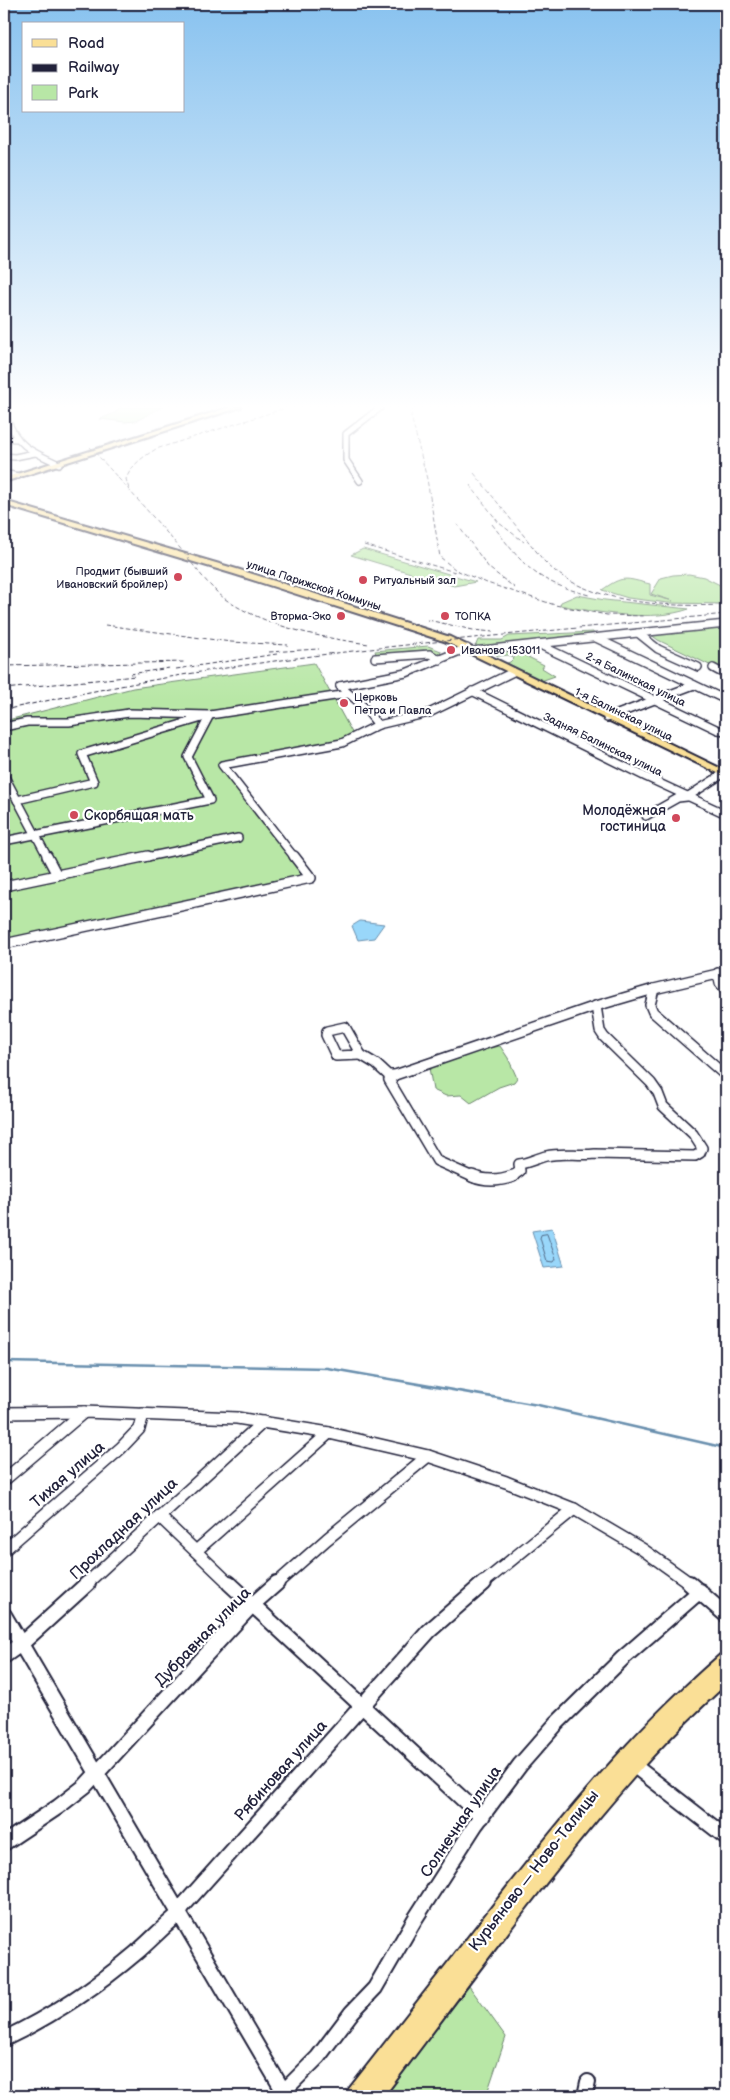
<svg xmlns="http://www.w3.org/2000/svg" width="730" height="2100" font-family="'Balsamiq Sans',sans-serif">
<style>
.green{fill:#b8e7a6;stroke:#6d8470}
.water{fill:#99d7fa;stroke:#698fae}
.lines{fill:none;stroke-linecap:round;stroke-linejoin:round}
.shore{stroke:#526a87;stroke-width:1}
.stream{stroke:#698fae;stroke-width:2.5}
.minor-far4-casing{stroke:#22223b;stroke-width:8}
.minor-far3-casing{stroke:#22223b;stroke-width:10}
.minor-far2-casing{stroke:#22223b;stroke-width:12}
.minor-far1-casing{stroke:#22223b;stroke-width:14}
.minor-casing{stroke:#22223b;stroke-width:18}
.major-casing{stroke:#22223b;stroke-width:4}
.minor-far4{stroke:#fff;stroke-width:5}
.minor-far3{stroke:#fff;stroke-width:7}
.minor-far2{stroke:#fff;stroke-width:9}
.minor-far1{stroke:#fff;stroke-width:11}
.minor{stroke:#fff;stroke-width:14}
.major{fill:#fadf96;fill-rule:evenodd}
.rail{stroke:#22223b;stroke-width:1;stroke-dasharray:4.5 2.5;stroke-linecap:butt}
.poi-dot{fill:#d1495b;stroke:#fff;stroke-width:2}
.labels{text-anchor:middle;stroke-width:4.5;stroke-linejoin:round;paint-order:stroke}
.far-poi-label{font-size:11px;fill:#22223b;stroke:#fff;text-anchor:start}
.far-street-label{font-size:11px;fill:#22223b;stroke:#fff}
.poi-label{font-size:14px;fill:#22223b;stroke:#fff;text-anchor:end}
.near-street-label{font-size:16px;fill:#22223b;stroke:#fff}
</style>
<rect width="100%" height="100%" fill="#fff"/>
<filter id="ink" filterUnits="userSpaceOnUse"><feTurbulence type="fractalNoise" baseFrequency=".02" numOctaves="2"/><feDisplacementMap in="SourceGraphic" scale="10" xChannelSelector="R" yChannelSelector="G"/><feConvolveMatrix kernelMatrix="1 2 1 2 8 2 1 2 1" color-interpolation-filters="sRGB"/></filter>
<g filter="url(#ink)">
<g class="green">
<path d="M120,407H162L136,421L125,422L100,419L115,413Z"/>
<path d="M363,549L476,582L454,586L351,555Z"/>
<path d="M689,574L704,577L726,588V604L668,603L628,598L602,590C623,575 625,578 650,584V595L673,601L651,594L661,578L673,575Z"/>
<path d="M577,595L605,600L689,609C653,622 597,613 560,605L561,602Z"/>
<path d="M726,628V673L658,640L650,634Z"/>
<path d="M593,632L594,635L475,647L478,640H502L509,636Z"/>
<path d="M428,646L441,651L440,655L437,656L424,650L376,654L375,651Z"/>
<path d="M510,648L544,665L542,668L555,676L541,681L513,666L510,668L502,665L510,662L515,657L508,655L498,656L491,651Z"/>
<path d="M314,663L356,740L222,765L304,877L4,942V721L133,688Z"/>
<path d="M500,1046L508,1058L517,1078L514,1082L499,1087L471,1103L461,1095L446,1096L433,1090L429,1068L488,1048Z"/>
<path d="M469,1986L506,2037L486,2096H385Z"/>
</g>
<g class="water">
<path d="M360,921L384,924L374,938L358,940L352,926Z"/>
<path d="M552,1228L564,1266L544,1268L532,1231Z"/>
</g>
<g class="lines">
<path class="shore" d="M547,1234L556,1259L554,1262L547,1261L540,1238L541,1235Z"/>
<path class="stream" d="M4,1362L327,1368L538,1405L726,1448"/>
<g class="minor-far4-casing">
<g id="minor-far4">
<path d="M4,410L6,411"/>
<path d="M7,418C17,447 33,452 59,464"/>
<path d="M4,438L16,439"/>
<path d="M4,456L15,457L35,453"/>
<path d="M4,473L18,476"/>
<path d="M360,481L346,460V434L381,407"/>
</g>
</g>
<g class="minor-far3-casing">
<g id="minor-far3">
<path d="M638,633L726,624"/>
<path d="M596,638L726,700"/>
<path d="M538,644L718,730L726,731"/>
<path d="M473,651L638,633L658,649L698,667"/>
<path d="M375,658L430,654L440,660"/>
<path d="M713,668L726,675"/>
<path d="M340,686L363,706L378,725L429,713L513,672"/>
<path d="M340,686L406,673L467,648"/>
<path d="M472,691L646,777L726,814"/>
<path d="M607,718L694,685"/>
<path d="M4,727L27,722H69L129,713L210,715L348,694"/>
<path d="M4,775L48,858"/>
<path d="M17,800L94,782L82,754L202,718"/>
<path d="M646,816L678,798L687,797L726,772"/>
<path d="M4,841L210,800L188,757L210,715"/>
<path d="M142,858L238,838"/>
<path d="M295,858L222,765L342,743L378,725"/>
</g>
</g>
<g class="minor-far2-casing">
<g id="minor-far2">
<path d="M47,856L57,875"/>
<path d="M4,886L148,856"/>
<path d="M4,944L311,878L294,856"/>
<path d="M718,973L720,983L726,990"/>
<path d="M654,989L650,1005L653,1012L726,1076"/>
<path d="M345,1027L361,1055L336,1056L326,1035L327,1031Z"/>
<path d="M361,1055L376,1064L388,1075H395L596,1006L654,989L726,972"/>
<path d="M395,1075L389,1080L437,1161L475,1178"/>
<path d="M510,1178L520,1171L519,1164C529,1163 537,1158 546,1156C563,1152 578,1156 595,1154L695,1156L700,1153L702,1148L693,1134L663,1106L658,1093L651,1083L604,1037L600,1031L596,1006"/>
</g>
</g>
<g class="minor-far1-casing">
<g id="minor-far1">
<path d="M472,1176C486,1182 499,1181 513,1176"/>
<path d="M4,1413L84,1412L237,1418L329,1433L428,1456L506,1482L574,1509L642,1549L691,1584"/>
<path d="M4,1480L84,1412"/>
<path d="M159,1516L230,1584"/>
<path d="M4,1550L121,1448L139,1429L143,1414"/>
<path d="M196,1551L329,1433"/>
<path d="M86,1584L263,1422"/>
<path d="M276,1584L327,1539L428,1456"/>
<path d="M482,1584L574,1509"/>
</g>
</g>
<g class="minor-casing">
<g id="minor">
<path d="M229,1583L482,1817"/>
<path d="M689,1583L726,1615"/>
<path d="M4,1615L284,2092"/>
<path d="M4,1656L21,1644L88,1583"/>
<path d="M632,1764L726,1837"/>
<path d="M4,1843L58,1807L85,1786L252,1605L277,1583"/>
<path d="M4,2039C52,2016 96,1987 136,1953C151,1940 164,1926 179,1914L182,1907L429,1631L484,1583"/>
<path d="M279,2096L318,2057L352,2012L375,1988L415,1919L476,1824L520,1765L557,1723L623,1658L700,1591"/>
<path d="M585,2096L588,2082"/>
</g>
</g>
<g class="major-casing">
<g id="major">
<path d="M231,407H241L4,482V478Z"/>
<path d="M4,501L240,570L450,637L726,771V777L444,641L234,574L4,505Z"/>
<path d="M726,1653V1684C694,1714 662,1744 633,1778C544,1879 466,1989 384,2096H346L349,2089C395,2030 441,1972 487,1913C560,1819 630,1733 720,1655Z"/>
</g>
</g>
<use href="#minor-far4" class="minor-far4"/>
<use href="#minor-far3" class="minor-far3"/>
<use href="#minor-far2" class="minor-far2"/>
<use href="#minor-far1" class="minor-far1"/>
<use href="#minor" class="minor"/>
<use href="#major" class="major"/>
<g class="rail">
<path d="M413,407L411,416L427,479L440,557L456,570L487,583L555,605L607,615L646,616"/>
<path d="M90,447C120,480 150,513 179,547C194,565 210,590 231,603C272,628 322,638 369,644"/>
<path d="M474,473L544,561C585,605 670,607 726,605"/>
<path d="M470,485L499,523L524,542"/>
<path d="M129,489L126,479C132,464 143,457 156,449L289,407"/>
<path d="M457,524L489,568L515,588"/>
<path d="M492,524C525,568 535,581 589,595"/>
<path d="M364,545L455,572"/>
<path d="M428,620L473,630L493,632"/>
<path d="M105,625L231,642L288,645"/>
<path d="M269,652L319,649"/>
<path d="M4,666L185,662"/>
<path d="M176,669L277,654"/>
<path d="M130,674L170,668"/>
<path d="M4,689L136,676"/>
<path d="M4,710C63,697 122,685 182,675C362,645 545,632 726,614"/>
</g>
</g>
</g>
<linearGradient id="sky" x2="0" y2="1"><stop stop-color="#88c2ef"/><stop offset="0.58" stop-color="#fff"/><stop offset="1" stop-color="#fff" stop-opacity="0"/></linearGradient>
<rect width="730" height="701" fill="url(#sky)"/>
<g class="poi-dot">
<circle cx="178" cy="577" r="5"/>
<circle cx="363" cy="580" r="5"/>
<circle cx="341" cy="616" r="5"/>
<circle cx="445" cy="616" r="5"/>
<circle cx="451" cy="650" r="5"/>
<circle cx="344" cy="703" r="5"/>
<circle cx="74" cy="815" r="5"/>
<circle cx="676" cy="818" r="5"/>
</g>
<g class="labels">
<g class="far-poi-label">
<text x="168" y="575" text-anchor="end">Продмит (бывший<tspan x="168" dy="13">Ивановский бройлер)</tspan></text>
<text x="373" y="584">Ритуальный зал</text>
<text x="331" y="620" text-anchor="end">Вторма-Эко</text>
<text x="455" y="620">ТОПКА</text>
<text x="461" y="654">Иваново 153011</text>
<text x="354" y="701">Церковь<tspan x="354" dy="13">Петра и Павла</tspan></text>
</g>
<g class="far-street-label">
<text transform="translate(314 585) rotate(18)" y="4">улица Парижской Коммуны</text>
<text transform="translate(636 679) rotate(26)" y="4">2-я Балинская улица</text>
<text transform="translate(624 714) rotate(26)" y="4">1-я Балинская улица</text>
<text transform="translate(603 744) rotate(26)" y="4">Задняя Балинская улица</text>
</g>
<g class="poi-label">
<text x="666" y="815">Молодёжная<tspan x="666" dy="16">гостиница</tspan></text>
<text x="84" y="820" text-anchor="start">Скорбящая мать</text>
</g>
<g class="near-street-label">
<text transform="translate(67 1474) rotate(-41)" y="6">Тихая улица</text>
<text transform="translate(123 1528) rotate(-43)" y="6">Прохладная улица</text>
<text transform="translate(202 1636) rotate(-46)" y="6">Дубравная улица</text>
<text transform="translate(280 1770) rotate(-48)" y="6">Рябиновая улица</text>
<text transform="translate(460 1821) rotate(-56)" y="6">Солнечная улица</text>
<text transform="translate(533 1870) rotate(-52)" y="6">Курьяново — Ново-Талицы</text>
</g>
</g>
<rect width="730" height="2100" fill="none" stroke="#fff" stroke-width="20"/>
<rect x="10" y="10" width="710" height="2080" fill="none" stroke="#22223b" stroke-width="2" filter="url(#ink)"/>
<rect x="22" y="22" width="162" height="90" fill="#ffffff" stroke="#a7a7b1"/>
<rect x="32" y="39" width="25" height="8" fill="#fadf96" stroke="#a7a7b1"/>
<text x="68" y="48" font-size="15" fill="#22223b">Road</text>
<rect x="32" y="64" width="25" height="8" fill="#22223b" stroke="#a7a7b1"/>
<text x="68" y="72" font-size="15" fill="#22223b">Railway</text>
<rect x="32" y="85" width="25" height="15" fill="#b8e7a6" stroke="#a7a7b1"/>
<text x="68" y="98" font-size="15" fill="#22223b">Park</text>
</svg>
